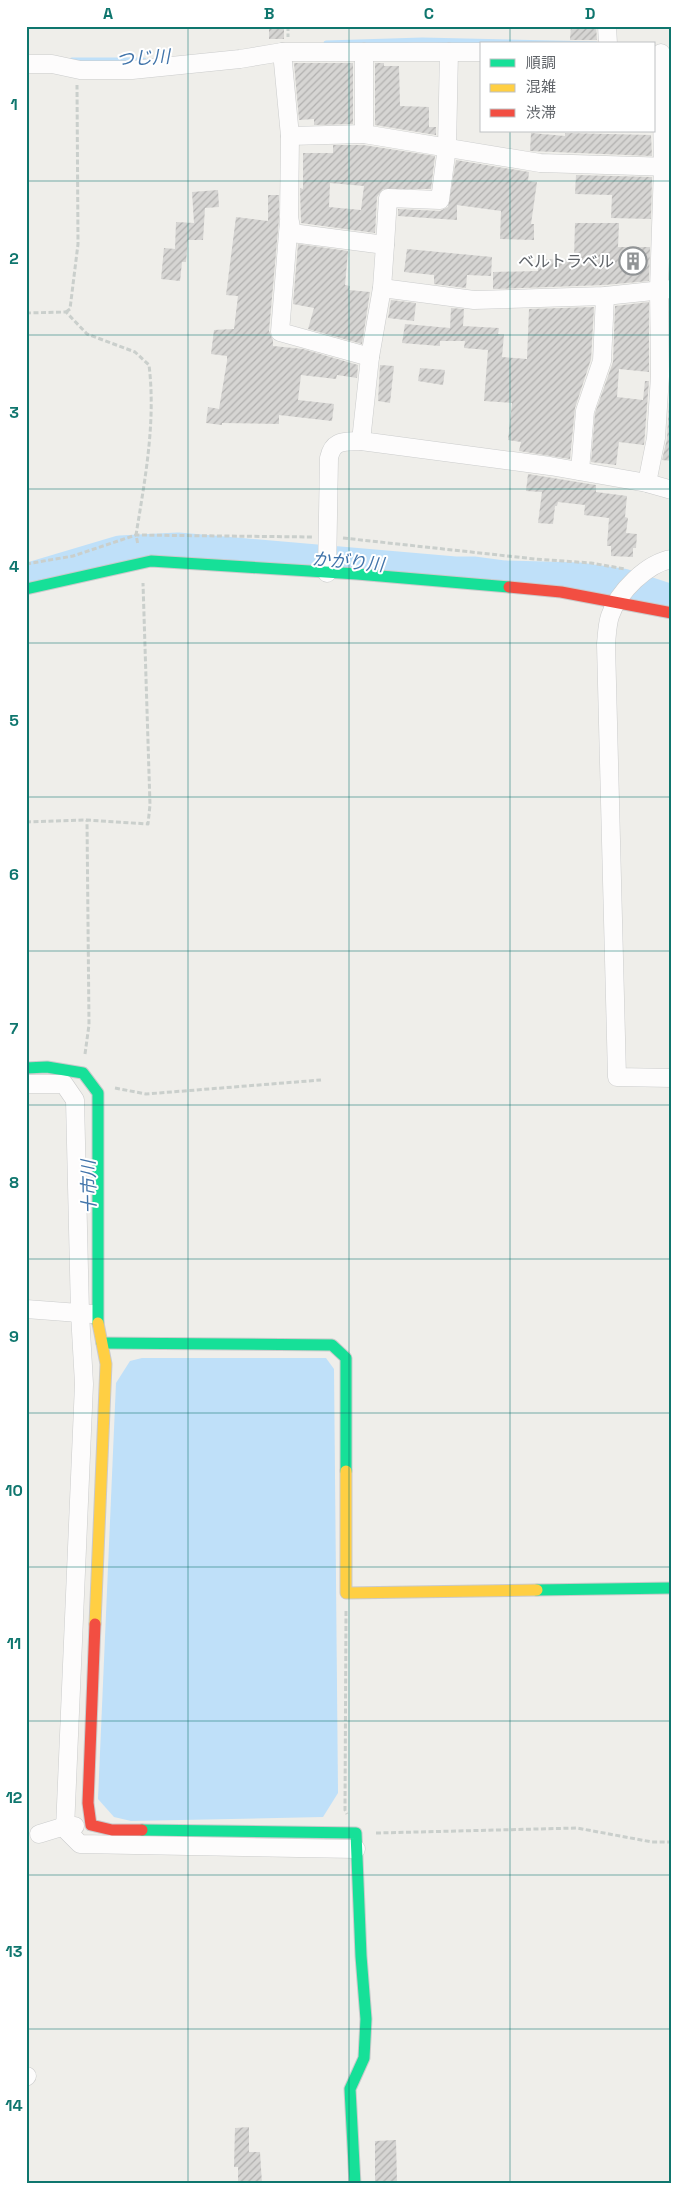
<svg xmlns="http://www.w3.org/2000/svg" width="698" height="2210" font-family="'Space Grotesk','Noto Sans JP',sans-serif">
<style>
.water{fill:#bfe0f9}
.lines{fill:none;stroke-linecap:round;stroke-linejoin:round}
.stream{stroke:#bfe0f9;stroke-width:5}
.river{stroke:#bfe0f9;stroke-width:29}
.building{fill:url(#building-hatch);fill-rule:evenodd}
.street-casing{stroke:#cbcccc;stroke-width:19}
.fast-casing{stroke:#cacacb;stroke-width:13}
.slow-casing{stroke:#cacacb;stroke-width:13}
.jam-casing{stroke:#cacacb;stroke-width:13}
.path{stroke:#cacfcc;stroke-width:3;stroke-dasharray:5 2.5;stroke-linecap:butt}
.street{stroke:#fdfcfc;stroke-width:18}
.fast{stroke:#16e098;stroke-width:11}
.slow{stroke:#ffcf43;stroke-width:11}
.jam{stroke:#f24e42;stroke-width:11}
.grid{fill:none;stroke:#0f766e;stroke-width:1;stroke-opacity:0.55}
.labels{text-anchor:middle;stroke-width:4;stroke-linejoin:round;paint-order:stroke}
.poi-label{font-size:16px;fill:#5f6368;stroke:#fff;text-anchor:end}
.water-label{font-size:18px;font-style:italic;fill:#4174aa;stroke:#fff}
.neatline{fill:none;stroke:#0f766e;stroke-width:2}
.grid-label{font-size:16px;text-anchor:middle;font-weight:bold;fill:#0f766e}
</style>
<defs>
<pattern id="building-hatch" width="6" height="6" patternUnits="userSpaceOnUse" patternTransform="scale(1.25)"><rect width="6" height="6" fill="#d6d5d3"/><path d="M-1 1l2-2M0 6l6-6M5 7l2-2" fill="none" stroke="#b1b0af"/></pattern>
</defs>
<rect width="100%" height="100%" fill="#efeeea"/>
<path class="water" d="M142,1358H326L334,1369L338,1793L323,1817L131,1821L114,1817L98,1799L116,1383L130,1361Z"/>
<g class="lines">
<g class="stream">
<path d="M326,43L422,40L596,44"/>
<path d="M72,60H144"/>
</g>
<path class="river" d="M26,578L120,550L178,547L455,571H475L505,575L580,577L623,583L672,599"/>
</g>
<g class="building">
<rect x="269" y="26" width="15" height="13"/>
<path d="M571,26H596L597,40H570Z"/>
<path d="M294,63H353V124L314,125V119L299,120Z"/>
<path d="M375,63H384V66H399L400,106L429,107V127H436V135L375,125Z"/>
<path d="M531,133L565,136V133L651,135L652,156L530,151Z"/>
<path d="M333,145H363L435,156L431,189H383L377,197L375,233L301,223L300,188L303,189V153H333ZM330,183L364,186L361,210L329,207Z"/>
<path d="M456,160L529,172L528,181L537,182L531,224H534V240L500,239L501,211L457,205V220L398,216V209L440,211L448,207Z"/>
<path d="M576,175L652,177L651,219L611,218L612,195L575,194Z"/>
<path d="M218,190L219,207L205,208L203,240H188L186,262H182L180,281L161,279L164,248L175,249L176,222L194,223L192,192Z"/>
<path d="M268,195H279V219L269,331L273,340V346L303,349L358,365L357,378L337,375L336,379L301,375L298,400L334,404L332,421L279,415V424L222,423V425L206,423L208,407L219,409L227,361V356L211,354L214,330L234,329L238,296L226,295L236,217L268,221Z"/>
<path d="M575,223H619L618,247H650L649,281L604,285L493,289V272L538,271V259L574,260Z"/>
<path d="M298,244L348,251L345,285L350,286L349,290L370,292L362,344L308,329L314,308L293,304Z"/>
<path d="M407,249L492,257L491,276L467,275L466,288L434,284V275L404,272Z"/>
<path d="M391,300L416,303L414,321L388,318Z"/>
<rect x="670" y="300" width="2" height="51"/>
<path d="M649,302V372L619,369L617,397L643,400L645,381H649L644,445L619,442L616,465L591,462L595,413L613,362L615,306Z"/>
<path d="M594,307L591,359L575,408L570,459L519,451L521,442L508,440L512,403L484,401L488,350L464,348L465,341H440V346L402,343L405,324L450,328L451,308L464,309L463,326L499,328L498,334H504L502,357L527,359L529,309Z"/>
<path d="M380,365L394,366L390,403L378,401Z"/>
<path d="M420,368L445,370L443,385L418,381Z"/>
<path d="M670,383L672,384V461L662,460L667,439Z"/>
<path d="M528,474L596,485V492L627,496L625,517L628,518L626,533L637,534L636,548H633V557L611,556V546H607L609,518L584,515L585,505L558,502L557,506H555L553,524L538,523L542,492L526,491Z"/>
<path d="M249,2127V2152H260L262,2184H238V2167H234L235,2128Z"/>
<path d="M396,2140L397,2184H375V2141Z"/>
</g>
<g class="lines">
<g class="street-casing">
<g id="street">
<path d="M607,26L608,44"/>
<path d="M282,52L290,136L289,217L292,233L385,245L382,288L370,357L361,441"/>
<path d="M364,52V134"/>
<path d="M26,64H52L80,70H132L240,59L282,52H482"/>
<path d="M290,136L364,134L540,163L672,167"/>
<path d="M289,221L280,332L370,357"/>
<path d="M385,245L388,198L440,200L447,147L449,52"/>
<path d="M382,288L474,300L605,296L672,289"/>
<path d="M580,471L585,411L602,361L605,296"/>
<path d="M647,483L656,438L660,376L659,289L663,167L661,53"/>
<path d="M672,559C647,563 618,592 610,616C607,625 607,635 606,644L617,1077L672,1078"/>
<path d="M327,573L329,458C333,439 345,442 361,441L550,466L647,483L672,490"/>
<path d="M26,1084H64L75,1100L80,1313L84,1384L65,1829L80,1844L356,1849"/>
<path d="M26,1309L92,1314"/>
<path d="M39,1834L65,1826H75"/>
<path d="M26,2077L27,2076"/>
</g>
</g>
<g class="fast-casing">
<g id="fast">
<path d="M26,589L151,561L357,574L509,587"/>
<path d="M26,1068L47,1067L83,1073L98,1093V1323"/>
<path d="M102,1343L332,1345L346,1358V1471"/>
<path d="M537,1590L672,1588"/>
<path d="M142,1830L356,1833L361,1956L366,2019L364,2058L350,2089L355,2184"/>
</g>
</g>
<g class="slow-casing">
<g id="slow">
<path d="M346,1471V1593L537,1590"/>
<path d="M95,1624L106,1364L98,1323"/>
</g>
</g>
<g class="jam-casing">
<g id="jam">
<path d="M509,587L561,592L672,613"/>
<path d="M95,1624L88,1803L91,1825L112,1830H142"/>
</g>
</g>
<g class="path">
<path d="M288,26V37"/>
<path d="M66,312L70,309L78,244L77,85"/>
<path d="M26,313L66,312L87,334L135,352L149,365C156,422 145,479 136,535L138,545"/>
<path d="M343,538L535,559L591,563L625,569"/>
<path d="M26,564L73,556L136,535L312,537"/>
<path d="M26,822L87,820L148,824L150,805L143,583"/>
<path d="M85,1054L89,1025L87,820"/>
<path d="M115,1088L146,1094L321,1080"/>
<path d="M346,1611L345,1810L347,1814"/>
<path d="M376,1833L577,1828L652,1842H672"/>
</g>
<use href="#street" class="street"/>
<use href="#fast" class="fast"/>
<use href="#slow" class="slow"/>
<use href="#jam" class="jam"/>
</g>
<path class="grid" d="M188,26V2184M349,26V2184M510,26V44M510,131V2184M26,181H672M26,335H672M26,489H672M26,643H672M26,797H672M26,951H672M26,1105H672M26,1259H672M26,1413H672M26,1567H672M26,1721H672M26,1875H672M26,2029H672"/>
<defs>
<g id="building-ring" transform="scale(1.4375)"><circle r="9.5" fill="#fff" stroke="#919496" stroke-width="1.5"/><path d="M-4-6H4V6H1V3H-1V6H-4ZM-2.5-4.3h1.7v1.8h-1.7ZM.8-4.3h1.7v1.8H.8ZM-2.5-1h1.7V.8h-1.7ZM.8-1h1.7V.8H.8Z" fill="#919496"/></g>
</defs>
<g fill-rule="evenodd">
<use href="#building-ring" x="633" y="261"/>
</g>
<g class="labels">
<g class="poi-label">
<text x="614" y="267">ベルトラベル</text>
</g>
<g class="water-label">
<text transform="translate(143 58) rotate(-3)" y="6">つじ川</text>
<text transform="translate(348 562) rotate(5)" y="6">かがり川</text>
<text transform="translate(89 1187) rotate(-91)" y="6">十市川</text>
</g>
</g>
<rect width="698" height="2210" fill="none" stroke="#ffffff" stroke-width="55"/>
<rect x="480" y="42" width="175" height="90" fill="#ffffff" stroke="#bfc1c3"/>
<rect x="490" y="59" width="25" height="8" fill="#16e098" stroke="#bfc1c3"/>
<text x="526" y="68" font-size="15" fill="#5f6368">順調</text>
<rect x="490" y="84" width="25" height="8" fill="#ffcf43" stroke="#bfc1c3"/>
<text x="526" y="92" font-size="15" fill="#5f6368">混雑</text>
<rect x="490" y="109" width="25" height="8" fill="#f24e42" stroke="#bfc1c3"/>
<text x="526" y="118" font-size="15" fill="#5f6368">渋滞</text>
<rect x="28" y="28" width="642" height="2154" class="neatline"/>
<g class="grid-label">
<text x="108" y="19">A</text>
<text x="269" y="19">B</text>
<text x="429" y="19">C</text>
<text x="590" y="19">D</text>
<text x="14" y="110">1</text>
<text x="14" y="264">2</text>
<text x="14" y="418">3</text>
<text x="14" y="572">4</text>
<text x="14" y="726">5</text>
<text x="14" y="880">6</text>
<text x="14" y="1034">7</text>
<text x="14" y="1188">8</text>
<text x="14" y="1342">9</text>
<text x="14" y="1496">10</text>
<text x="14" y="1649">11</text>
<text x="14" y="1803">12</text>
<text x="14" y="1957">13</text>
<text x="14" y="2111">14</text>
</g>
</svg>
